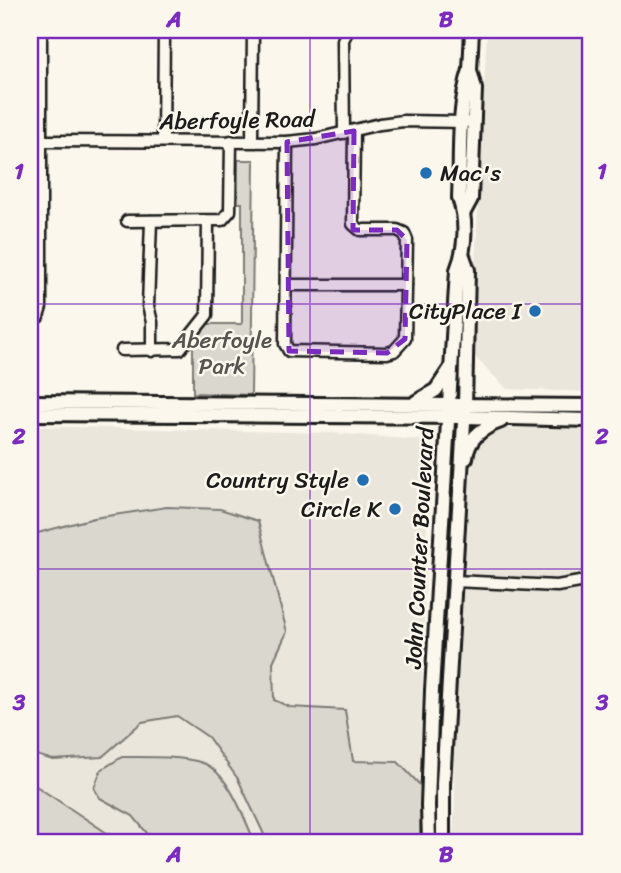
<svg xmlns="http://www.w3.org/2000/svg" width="621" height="873" font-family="Sriracha,sans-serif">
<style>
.built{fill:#eae6dc}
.green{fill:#dad7ce;stroke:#7b7a75;stroke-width:2}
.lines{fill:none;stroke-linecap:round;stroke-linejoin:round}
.minor-casing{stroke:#1c1c1c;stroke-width:15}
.major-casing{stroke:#1c1c1c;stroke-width:18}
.minor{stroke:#fbf7ec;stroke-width:10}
.major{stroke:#fbf7ec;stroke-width:12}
.marked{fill:#7b2cbf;fill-opacity:0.2;stroke:#7b2cbf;stroke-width:5;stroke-dasharray:14 9;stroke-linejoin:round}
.grid{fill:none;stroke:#7b2cbf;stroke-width:2;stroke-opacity:0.55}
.poi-dot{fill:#1f6fb2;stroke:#fbf7ec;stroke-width:2.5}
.labels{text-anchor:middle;stroke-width:5;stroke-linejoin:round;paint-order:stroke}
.street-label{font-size:23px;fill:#1c1c1c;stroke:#fbf7ec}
.poi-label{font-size:23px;fill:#1c1c1c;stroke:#fbf7ec;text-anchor:end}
.park-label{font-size:23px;fill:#555451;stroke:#fbf7ec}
.neatline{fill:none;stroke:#7b2cbf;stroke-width:2.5}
.grid-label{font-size:23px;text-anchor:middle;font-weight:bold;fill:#7b2cbf}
</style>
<rect width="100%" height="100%" fill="#fbf7ec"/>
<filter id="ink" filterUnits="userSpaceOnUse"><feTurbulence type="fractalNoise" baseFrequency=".0143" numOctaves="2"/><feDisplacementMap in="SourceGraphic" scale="14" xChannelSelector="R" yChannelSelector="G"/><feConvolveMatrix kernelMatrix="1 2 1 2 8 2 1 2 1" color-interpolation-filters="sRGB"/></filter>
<g filter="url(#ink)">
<g class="built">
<polygon points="487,30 591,30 591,392 507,389 474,356 475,264"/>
<polygon points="30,426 332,433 432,441 429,514 427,523 417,843 30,843"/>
<polygon points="528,428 591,429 591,843 453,843 455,796 453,751 467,496 474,455 484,436 500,429"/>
</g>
<g class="green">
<polygon points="238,160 254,160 251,395 193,393 193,347 189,346 206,324 242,324 242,203 238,203"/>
<polygon points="167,507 220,509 258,521 287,632 273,662 274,700 290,707 345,710 353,761 398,762 422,787 420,843 268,843 238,779 208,737 177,716 142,722 102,757 53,760 30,753 30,535 94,518"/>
<path d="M122,757c23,0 60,-1 81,6 26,10 42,57 52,80h-100l-22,-27 -33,-18 -6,-10 7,-18z"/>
<polygon points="30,782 122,843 30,843"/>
</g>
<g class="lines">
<g class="minor-casing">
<g id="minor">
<polyline points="30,33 41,33"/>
<polyline points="344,133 343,40 348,30"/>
<polyline points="42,141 287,142 316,139 380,124 403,121 466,122"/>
<polyline points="163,141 164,30"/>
<polyline points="252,141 253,30"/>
<polyline points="287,142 285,344 289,351 387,353 394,351 405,339 407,240 404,233 397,230 360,230 353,224 354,131"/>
<polyline points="127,221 222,220 230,211 231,141"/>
<polyline points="151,221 148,306 152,322 152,351"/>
<polyline points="286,285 406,285"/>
<polyline points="30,322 38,317 41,307 41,30"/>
<polyline points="122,350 180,349 207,315 208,221"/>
<polyline points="454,581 557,586 591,580"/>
</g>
</g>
<g class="major-casing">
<g id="major">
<polyline points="464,212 471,199 475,89 470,70 472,30"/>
<polyline points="30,402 591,406"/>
<polyline points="416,402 436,390 450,369"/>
<polyline points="30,414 464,417 591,420"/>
<path d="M466,458c2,-20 17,-31 35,-37"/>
<path d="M429,843l-1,-38 4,-115 25,-420c9,-22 10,-50 2,-72 2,-42 -2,-88 11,-128"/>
<polyline points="443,843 443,784 465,405 468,270 463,256"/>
</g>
</g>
<use href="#minor" class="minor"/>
<use href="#major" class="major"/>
</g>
</g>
<path class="marked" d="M354,131l-1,99h44l10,10 -2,99 -18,14 -98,-2 -2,-209z"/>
<path class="grid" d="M310,30v813M30,304h561M30,569h561"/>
<g class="poi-dot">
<circle cx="426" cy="173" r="7"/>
<circle cx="535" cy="311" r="7"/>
<circle cx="363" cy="480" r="7"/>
<circle cx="395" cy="509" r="7"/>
</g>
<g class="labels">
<g class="street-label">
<text transform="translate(237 120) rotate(-1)" y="8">Aberfoyle Road</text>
<text transform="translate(419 548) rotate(-87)" y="8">John Counter Boulevard</text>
</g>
<g class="poi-label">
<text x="440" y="181" text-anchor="start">Mac's</text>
<text x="521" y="319">CityPlace I</text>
<text x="349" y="488">Country Style</text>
<text x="381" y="517">Circle K</text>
</g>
<g class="park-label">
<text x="222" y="348">Aberfoyle<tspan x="222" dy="26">Park</tspan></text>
</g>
</g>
<rect width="621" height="873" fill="none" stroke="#fbf7ec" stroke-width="77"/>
<rect x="38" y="38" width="544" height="796" class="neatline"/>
<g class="grid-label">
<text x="174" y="27">A</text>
<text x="446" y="27">B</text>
<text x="19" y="179">1</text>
<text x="602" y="179">1</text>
<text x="19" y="444">2</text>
<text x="602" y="444">2</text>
<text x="19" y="710">3</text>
<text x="602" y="710">3</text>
<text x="174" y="862">A</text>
<text x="446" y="862">B</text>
</g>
</svg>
